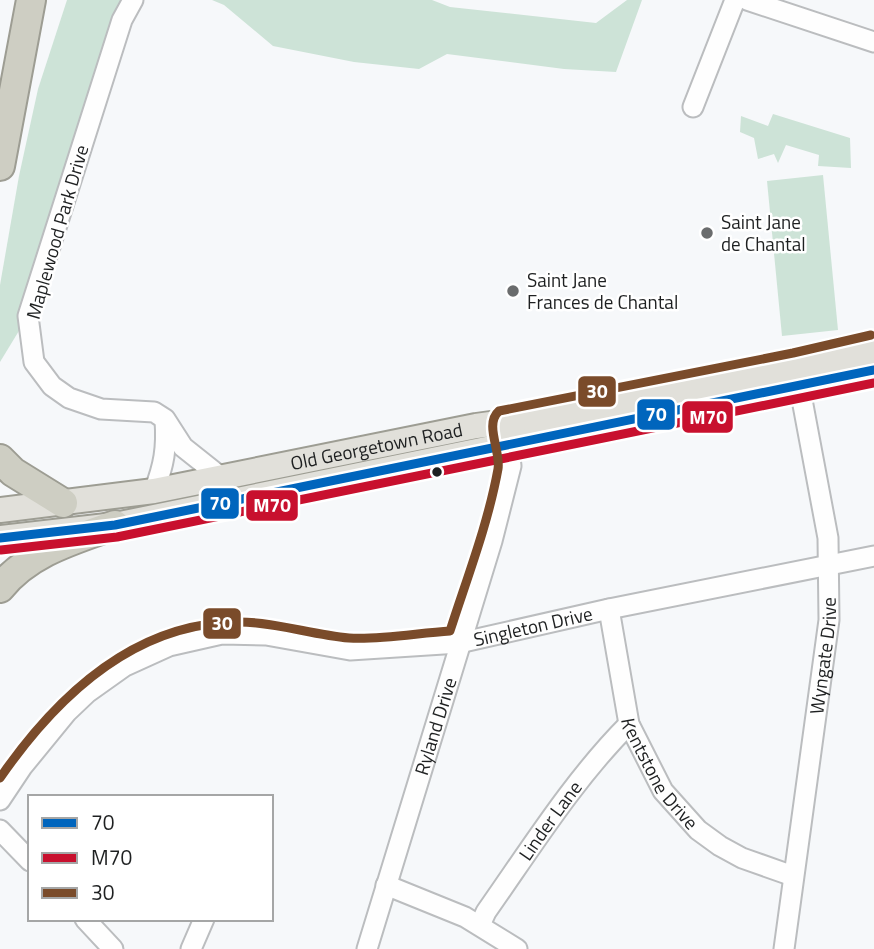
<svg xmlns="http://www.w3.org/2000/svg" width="874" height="949" font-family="'Titillium Web',sans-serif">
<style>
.green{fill:#cde3d7}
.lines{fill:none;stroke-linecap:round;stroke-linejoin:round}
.minor-casing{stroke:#bbbdbf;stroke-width:23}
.major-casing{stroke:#9d9d93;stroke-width:28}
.highway-casing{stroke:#9d9d93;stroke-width:32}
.minor{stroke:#fefefe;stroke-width:19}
.major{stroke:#e1e0da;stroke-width:24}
.highway{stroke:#cecec3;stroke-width:28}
.bus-1-casing{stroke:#fff;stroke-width:14}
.bus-2-casing{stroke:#fff;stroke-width:14}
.bus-3-casing{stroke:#fff;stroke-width:14}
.bus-1{stroke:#0065bd;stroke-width:9}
.bus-2{stroke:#c8102e;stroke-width:9}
.bus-3{stroke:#7a4b2a;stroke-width:9}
.poi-dot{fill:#6a6c6d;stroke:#fff;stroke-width:2.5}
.bus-dot{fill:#1e2021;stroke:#fff;stroke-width:2.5}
.labels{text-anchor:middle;stroke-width:5;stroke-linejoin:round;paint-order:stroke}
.poi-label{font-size:19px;fill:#1e2021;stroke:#fff;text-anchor:start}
.street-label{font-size:19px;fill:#1e2021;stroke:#fff}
.line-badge{stroke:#fff;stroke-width:2.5}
.badge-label{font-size:19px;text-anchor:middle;font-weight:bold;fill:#fff}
</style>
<rect width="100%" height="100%" fill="#f6f8fa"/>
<g class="green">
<polygon points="67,0 133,0 28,316 0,362 0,285 19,176 38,89"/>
<polygon points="212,0 432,0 450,7 596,23 627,0 642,0 616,72 564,69 447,54 419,69 354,62 273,46 224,5"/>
<polygon points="773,114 850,138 851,168 818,166 819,155 786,145 778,163 774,154 758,159 754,138 740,132 741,116 768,126"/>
<polygon points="823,175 838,330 782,336 767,181"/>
</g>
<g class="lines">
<g class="minor-casing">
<g id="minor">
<polyline points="133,0 122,20 28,316 34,362 52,386 69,398 101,409 154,412 165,419 183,447 222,478"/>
<polyline points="747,0 874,42"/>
<polyline points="693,107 735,0"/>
<path d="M154,491c10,-26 13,-43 11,-71"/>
<path id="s1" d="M609,609l20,115 34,67 35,39 22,16 22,12 51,18"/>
<path id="s2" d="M0,800l22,-33 45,-55 20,-19 38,-27 44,-20 53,-12 44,1 84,15 109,-7 150,-34 265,-53"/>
<polyline points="0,830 30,861"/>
<polyline points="386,885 465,917 517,949"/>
<polyline points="85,919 113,949"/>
<path id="s3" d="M480,925l6,-13c45,-64 88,-133 143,-188"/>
<polyline points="191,949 204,919"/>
<path id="s4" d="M367,949l125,-408 19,-75 -4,-33"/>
<path id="s5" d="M784,949l45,-329 -1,-82 -31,-165"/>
</g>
</g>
<g class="major-casing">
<g id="major">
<path id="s6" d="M0,510l154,-19 322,-65 29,-4 291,-57 78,-18"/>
<polyline points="0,538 115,525 874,370"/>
</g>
</g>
<g class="highway-casing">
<g id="highway">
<polyline points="0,166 31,0"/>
<polyline points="0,459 13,472 63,503"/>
<path d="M0,588c29,-36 73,-48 115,-63"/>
</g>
</g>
<use href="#minor" class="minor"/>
<use href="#major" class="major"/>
<use href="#highway" class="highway"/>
<g class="bus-1-casing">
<polyline id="bus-1" points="0,538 115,525 874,370"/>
</g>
<g class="bus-2-casing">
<polyline id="bus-2" points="1,550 117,537 874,383"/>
</g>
<g class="bus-3-casing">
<path id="bus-3" d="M0,778c56,-81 134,-156 239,-156 37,0 73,13 110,16 32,2 69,-5 101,-7 17,-53 38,-107 48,-162 3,-18 -14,-45 1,-58l294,-58 78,-18"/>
</g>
<use href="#bus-1" class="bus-1"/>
<use href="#bus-2" class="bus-2"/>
<use href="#bus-3" class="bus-3"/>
</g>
<g class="poi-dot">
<circle cx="707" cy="233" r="7"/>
<circle cx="513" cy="291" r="7"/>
</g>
<circle class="bus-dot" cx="437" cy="472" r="6"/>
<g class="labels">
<g class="poi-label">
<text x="721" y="229">Saint Jane<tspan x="721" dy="22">de Chantal</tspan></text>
<text x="527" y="287">Saint Jane<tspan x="527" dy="22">Frances de Chantal</tspan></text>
</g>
<g class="street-label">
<text transform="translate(57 232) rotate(-74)" y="7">Maplewood Park Drive</text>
<text dy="7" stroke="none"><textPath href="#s6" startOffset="382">Old Georgetown Road</textPath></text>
<text dy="7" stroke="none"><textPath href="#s2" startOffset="602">Singleton Drive</textPath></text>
<text dy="7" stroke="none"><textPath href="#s5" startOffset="296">Wyngate Drive</textPath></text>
<text dy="7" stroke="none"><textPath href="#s4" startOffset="233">Ryland Drive</textPath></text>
<text dy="7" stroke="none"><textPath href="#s1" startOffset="175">Kentstone Drive</textPath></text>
<text dy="7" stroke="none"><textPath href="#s3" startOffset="126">Linder Lane</textPath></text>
</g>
</g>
<g class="line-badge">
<rect x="577" y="375" width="40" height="33" rx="7" fill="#7a4b2a"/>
<rect x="636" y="398" width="40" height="33" rx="7" fill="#0065bd"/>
<rect x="681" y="400" width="53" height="34" rx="7" fill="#c8102e"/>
<rect x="200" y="487" width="40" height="33" rx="7" fill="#0065bd"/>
<rect x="245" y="489" width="54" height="33" rx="7" fill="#c8102e"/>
<rect x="202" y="607" width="40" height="33" rx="7" fill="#7a4b2a"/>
</g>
<g class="badge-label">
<text x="597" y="398">30</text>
<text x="656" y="421">70</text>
<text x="708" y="424">M70</text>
<text x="220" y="510">70</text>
<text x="272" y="512">M70</text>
<text x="222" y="630">30</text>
</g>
<rect x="28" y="795" width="245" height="126" fill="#ffffff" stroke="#a5a6a6" stroke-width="2"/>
<rect x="42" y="818" width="35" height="10" fill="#0065bd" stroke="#a5a6a6" stroke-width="2"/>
<text x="91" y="830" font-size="21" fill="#1e2021">70</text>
<rect x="42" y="853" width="35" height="10" fill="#c8102e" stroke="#a5a6a6" stroke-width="2"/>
<text x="91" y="865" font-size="21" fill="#1e2021">M70</text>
<rect x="42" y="888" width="35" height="10" fill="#7a4b2a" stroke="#a5a6a6" stroke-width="2"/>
<text x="91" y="900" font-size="21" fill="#1e2021">30</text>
</svg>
